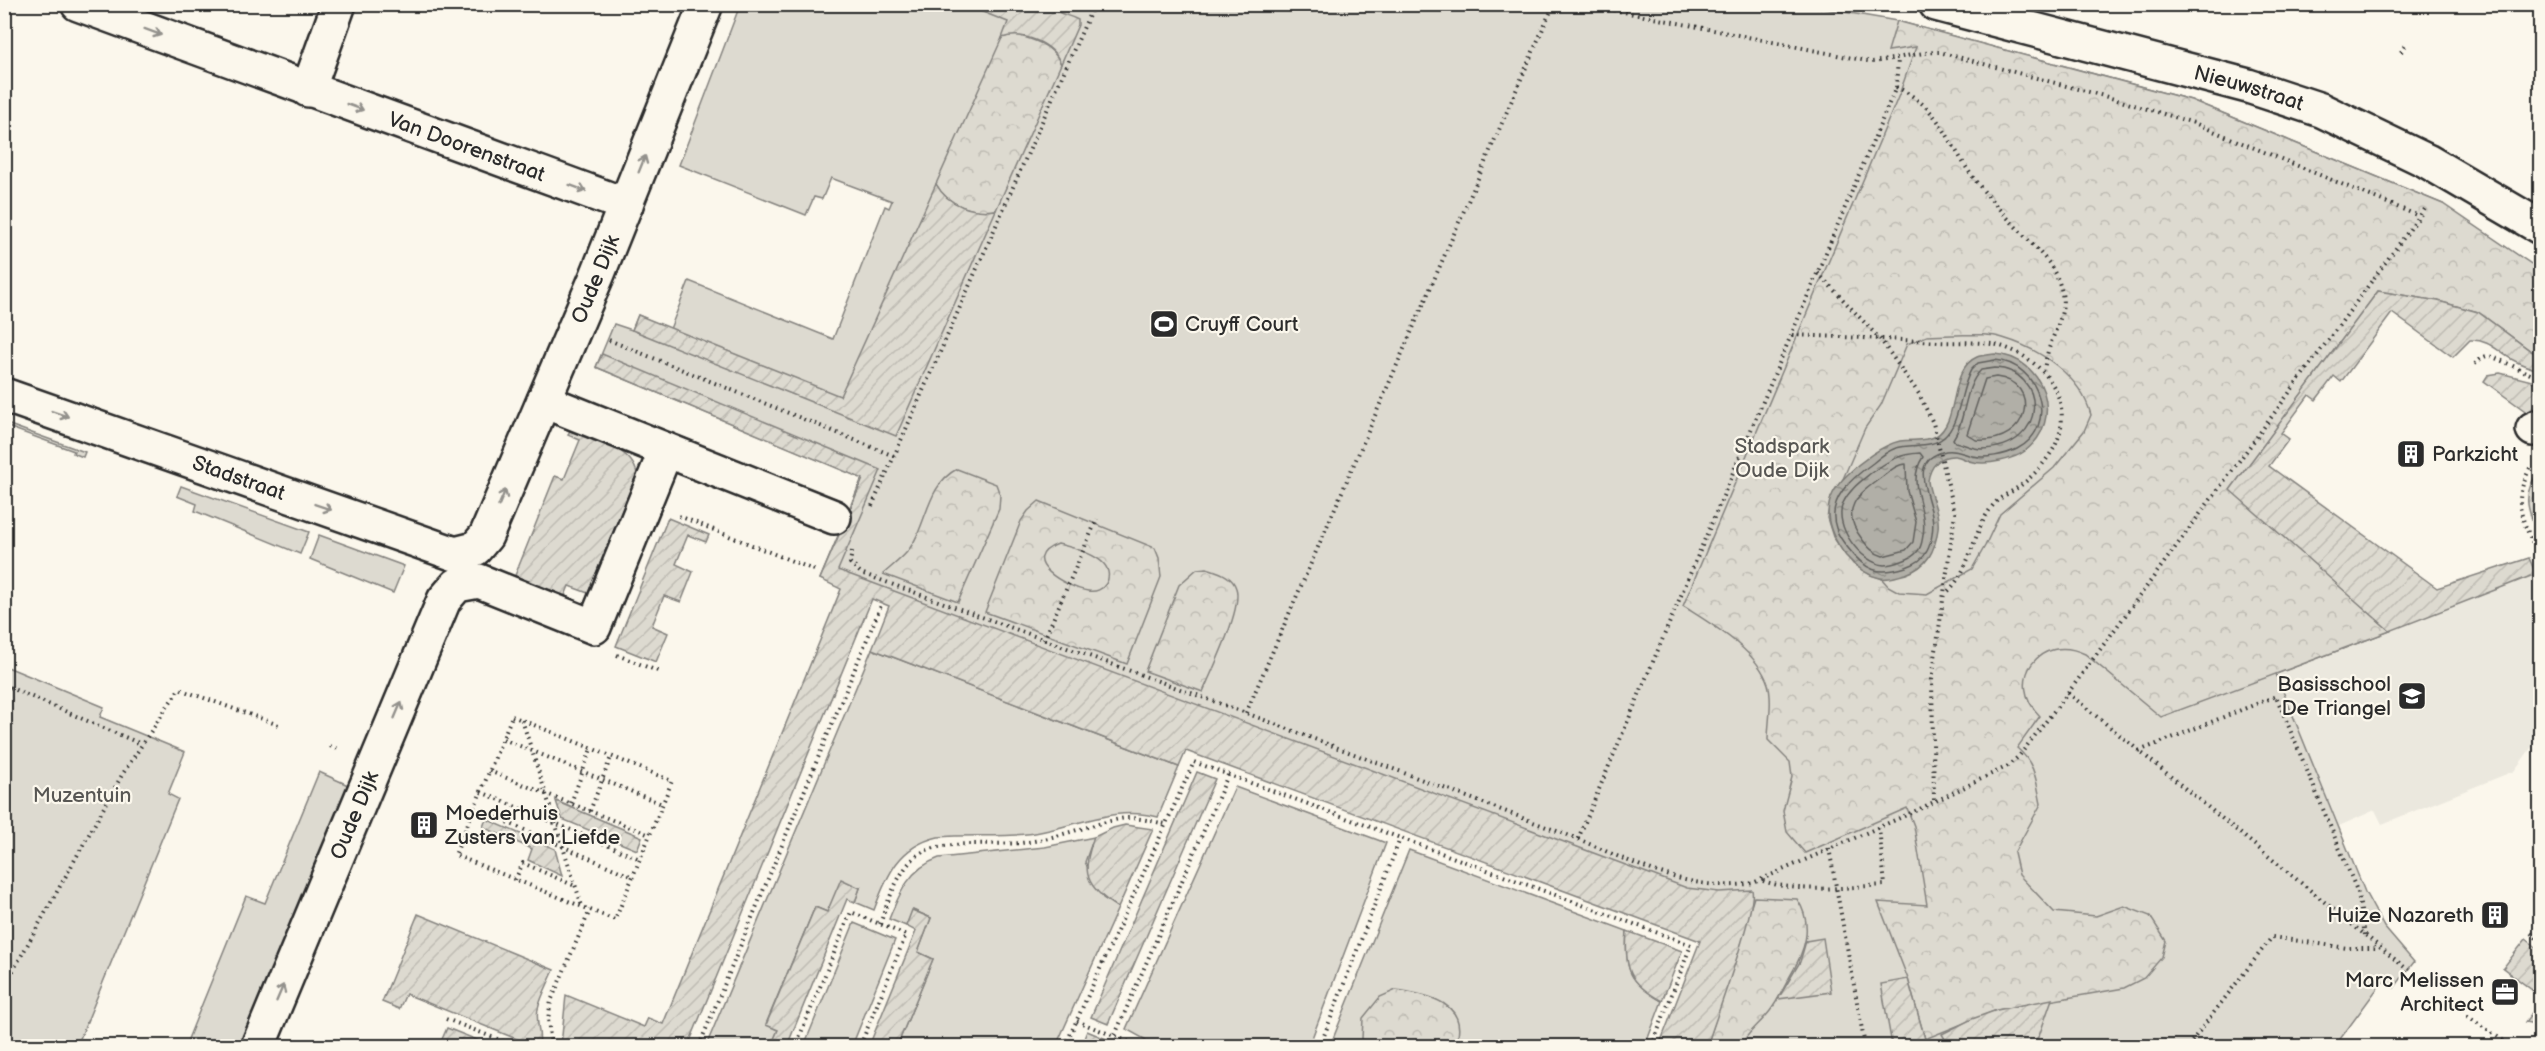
<svg xmlns="http://www.w3.org/2000/svg" width="2545" height="1051" font-family="'Balsamiq Sans',sans-serif">
<style>
.built{fill:#ebe8de}
.green{fill:#dddad0;stroke:#84827e;stroke-width:1.5}
.forest{fill:url(#forest-crowns);stroke:#84827e;stroke-width:1.5;fill-rule:evenodd}
.garden{fill:url(#garden-furrows);stroke:#84827e;stroke-width:1.5}
.water{fill:url(#water-ripples);stroke:#7b7a75;stroke-width:1.5}
.lines{fill:none;stroke-linecap:round;stroke-linejoin:round}
.shore{stroke:#61605d;stroke-width:1.5}
.minor-casing{stroke:#2b2b2b;stroke-width:38}
.path{stroke:#2b2b2b;stroke-width:4;stroke-dasharray:1.5 4.5;stroke-linecap:butt}
.minor{stroke:#fbf7ec;stroke-width:33}
.oneway{stroke:#93918c}
.labels{text-anchor:middle;stroke-width:4.5;stroke-linejoin:round;paint-order:stroke}
.street-label{font-size:21px;fill:#2b2b2b;stroke:#fbf7ec}
.poi-label{font-size:21px;fill:#2b2b2b;stroke:#fbf7ec;text-anchor:start}
.park-label{font-size:21px;fill:#585754;stroke:#fbf7ec}
</style>
<defs>
<pattern id="forest-crowns" width="20" height="18" patternUnits="userSpaceOnUse" patternTransform="scale(1.5)"><rect width="20" height="18" fill="#dddad0"/><path d="M2 6a3 3 0 1 1 6 0M12 15a3 3 0 1 1 6 0" fill="none" stroke="#bebbb3"/></pattern>
<pattern id="garden-furrows" width="10" height="10" patternUnits="userSpaceOnUse" patternTransform="scale(1.5)"><rect width="10" height="10" fill="#dddad0"/><path d="M-1 1l2-2M0 10L10 0M9 11l2-2" fill="none" stroke="#bebbb3"/></pattern>
<pattern id="water-ripples" width="26" height="14" patternUnits="userSpaceOnUse" patternTransform="scale(1.5)"><rect width="26" height="14" fill="#b1afa7"/><path d="M2 4q2-2 4 0t4 0M15 11q2-2 4 0t4 0" fill="none" stroke="#908f88"/></pattern>
</defs>
<rect width="100%" height="100%" fill="#fbf7ec"/>
<filter id="ink" filterUnits="userSpaceOnUse"><feTurbulence type="fractalNoise" baseFrequency=".0167" numOctaves="2"/><feDisplacementMap in="SourceGraphic" scale="12" xChannelSelector="R" yChannelSelector="G"/><feConvolveMatrix kernelMatrix="1 2 1 2 8 2 1 2 1" color-interpolation-filters="sRGB"/></filter>
<g filter="url(#ink)">
<polygon class="built" points="2540,572 2540,736 2514,771 2382,824 2375,810 2339,826 2275,674"/>
<g class="green">
<polygon points="740,5 1803,5 1897,21 2191,100 2443,204 2231,490 2390,631 2276,674 2365,892 2384,927 2414,962 2394,988 2388,983 2382,982 2335,1046 1707,1046 1746,924 820,579 862,478 596,367 614,324 632,330 638,315 670,329 689,281 833,339 885,206 889,208 892,201 831,178 822,199 814,197 806,215 679,165"/>
<polygon points="4,423 85,452 83,457 73,453 74,451 5,426"/>
<polygon points="181,486 309,532 300,554 195,511 197,504 177,496"/>
<polygon points="319,535 404,566 393,593 310,559"/>
<path d="M872,649l307,118 -21,50c-43,-12 -80,9 -123,16 -32,5 -65,1 -97,4 -39,9 -51,38 -64,73l-19,-8 5,-14 -33,24 -12,-5 -49,117 12,6 -7,16h-65z"/>
<polygon points="5,666 104,707 100,717 185,752 168,794 178,799 77,1046 5,1046"/>
<polygon points="319,772 348,785 240,1046 206,1046 188,1039 246,896 265,903"/>
<polygon points="1235,787 1386,843 1309,1046 1157,1046 1126,1029"/>
<path d="M1094,837l-9,25 18,36 15,10 -62,138h-159l36,-87 -15,-7 13,-34 -18,-8 -7,16 -17,-7c11,-27 21,-51 50,-61l106,-11z"/>
<path d="M1409,850l218,81c-3,38 2,52 35,70l-17,45h-190l1,-2 -94,-5 6,7h-38z"/>
<polygon points="854,923 895,940 852,1046 819,1046 806,1041"/>
</g>
<g class="forest">
<path d="M1897,21l294,79 252,104 97,66v85l-9,-4 -53,-39 -40,-11 -60,-10 -147,198 159,142 -229,86 -76,-63c-45,-22 -81,27 -45,62l-23,32c19,16 19,33 24,56l-27,49 5,22 35,37 42,4 28,-10 26,10 16,25 -4,16 -18,21 -20,10 -127,22 -72,29 -17,-60 -30,-77 49,3 -13,-79 -7,-18 -102,45 -18,-21 -4,-21 9,-34 -2,-15 -22,-22c0,-18 5,-39 0,-56 -11,-34 -57,-60 -85,-78l216,-511 17,-48 -28,4zM1952,335c17,0 35,-2 51,3 37,11 78,38 88,77l-7,16 -30,37 -54,46 -15,32 -13,23 -45,25 -28,-2 -11,-6 -7,-8 -10,-3 -18,-11 -20,-27 -6,-19 4,-20 12,-19 22,-51 16,-23 26,-61 20,-8z"/>
<path d="M1013,34c19,5 40,10 48,30l-65,146c-23,3 -48,-4 -60,-26l66,-146z"/>
<path d="M957,469l39,15 4,11 -1,14 -41,93 -75,-28c8,-7 17,-14 24,-22 20,-24 19,-67 50,-83z"/>
<path d="M1039,501l116,47 4,10 2,19 -34,87 -142,-52 36,-91 7,-10zM1058,544c13,3 37,10 46,20 11,13 0,30 -16,27 -20,-3 -73,-31 -30,-47z"/>
<path d="M1207,568c11,4 25,7 29,20 7,20 -24,82 -33,104l-58,-21 34,-86 18,-16z"/>
<path d="M1754,897l43,2c18,27 7,54 -8,79 -6,11 -11,23 -19,33 -10,13 -22,21 -30,35h-33z"/>
<path d="M1396,990c32,4 76,14 59,56h-87l-6,-7 1,-21 17,-21z"/>
</g>
<g class="garden">
<path d="M965,5h86c7,11 17,9 27,15v5l-17,39c-8,-21 -38,-33 -59,-26l6,-16z"/>
<path d="M936,184c12,22 37,29 60,26l-100,226 -264,-106 6,-15 202,81z"/>
<path d="M2378,291l60,10 40,11 53,39 9,4v15c-9,-2 -18,-5 -27,-10 -15,-8 -24,-21 -43,-20l-17,17 -61,-44 -51,69 -7,-6 -18,24 -7,-5 -28,38 8,6 -20,27 168,122 92,-30 7,16 -146,57 -160,-141z"/>
<path d="M602,354l279,116 -43,100 849,318 32,4 33,-2c5,19 -37,130 -45,156h-48l41,-105 -514,-190 -7,16 -307,-118 17,-43 -17,-7 -184,447h-127l5,-51 78,32 4,-9 15,6 178,-435 -21,-10 43,-100 -267,-112z"/>
<polygon points="2500,373 2540,383 2540,408 2528,413 2484,381 2488,375"/>
<path d="M570,430c22,9 62,17 67,44l-47,114 -2,5 -19,-7 -5,12 -50,-20 41,-102 9,3 16,-39 -12,-5z"/>
<path d="M2540,470v70c-11,-27 -21,-45 0,-70z"/>
<polygon points="668,518 709,535 706,542 688,535 676,564 693,572 681,602 664,596 652,626 668,633 656,662 616,646"/>
<polygon points="1197,772 1215,779 1108,1024 1091,1017"/>
<polygon points="556,801 642,837 637,850 562,819"/>
<polygon points="486,819 555,849 562,876 528,860 532,849 483,827"/>
<path d="M1125,825l28,4 -35,79c-33,-23 -37,-34 -24,-71l19,-9z"/>
<polygon points="841,879 860,888 855,902 847,899 787,1046 771,1046 778,1030 766,1025 815,907 827,912"/>
<polygon points="912,910 931,918 918,952 933,959 897,1046 869,1046 916,931 906,926"/>
<path d="M418,914l136,56c-5,12 -13,26 -16,39 -3,13 4,25 1,37h-5l-128,-52 -7,15 -17,-7z"/>
<path d="M1627,931l55,20 -20,50c-33,-18 -38,-32 -35,-70z"/>
<polygon points="1823,938 1831,992 1778,999 1800,962 1806,941"/>
<polygon points="2526,939 2540,950 2540,996 2503,968"/>
<polygon points="1908,979 1925,1039 1892,1045 1881,984"/>
<polygon points="2052,999 2039,1036 2030,1046 1949,1046 1942,1034 1972,1019 1997,1010"/>
<polygon points="2540,1002 2540,1017 2535,1024 2525,1022"/>
<polygon points="447,1028 492,1046 439,1046"/>
<polygon points="1087,1031 1123,1046 1081,1046"/>
</g>
<path class="water" d="M1995,354c49,3 71,66 30,97 -12,9 -37,14 -52,11 -6,-1 -11,-5 -18,-6 -15,-1 -25,10 -27,25 2,17 12,30 10,48 -3,22 -10,37 -32,45 -9,2 -17,6 -26,4 -15,-3 -25,-12 -34,-22 -21,-28 -27,-54 1,-81 13,-13 35,-30 53,-34 12,-2 26,1 36,-5 24,-14 12,-67 41,-79 5,-2 12,-2 18,-3z"/>
<g class="lines">
<g class="shore">
<path d="M1995,360c45,3 65,67 22,89 -12,6 -32,10 -45,7 -9,-2 -15,-7 -26,-5 -38,8 -18,42 -14,64 2,11 0,27 -5,36 -4,9 -12,13 -21,16 -28,9 -40,4 -58,-19 -5,-6 -10,-12 -12,-20 -10,-29 16,-50 37,-65 7,-6 14,-12 23,-15 16,-5 35,1 48,-11 16,-13 16,-48 27,-67l7,-7z"/>
<path d="M1995,368c51,2 56,79 -13,81 -10,0 -18,-5 -27,-7l-2,-3c14,-20 10,-51 28,-69z"/>
<path d="M1996,377c45,5 36,67 -20,63l-9,-6 18,-55z"/>
<path d="M1920,453l3,4c-18,27 5,50 0,78 -1,6 -1,12 -6,17 -4,5 -9,7 -15,9 -6,2 -12,4 -18,4 -23,-2 -51,-39 -41,-62 6,-13 17,-21 28,-30 17,-12 28,-19 49,-20z"/>
<path d="M1906,464l1,27 9,31 -3,20 -7,8 -23,6c-10,-3 -15,-9 -21,-17 -23,-30 -5,-44 20,-62 8,-6 15,-13 24,-13z"/>
</g>
<g class="minor-casing">
<g id="minor">
<path id="s1" d="M78,4l548,201"/>
<path id="s2" d="M1936,4l312,82 73,24 106,51 113,66"/>
<polyline points="308,90 339,4"/>
<path id="s3" d="M4,395l451,159 20,-5 11,-13 111,-260 109,-272"/>
<polyline points="544,401 834,517"/>
<polyline points="2533,429 2540,426"/>
<path id="s4" d="M258,1046l186,-446 13,-15 22,-4 115,46 72,-177"/>
</g>
</g>
<g class="path">
<polyline points="1059,4 1071,9 1079,4"/>
<path d="M1584,4l288,58c22,-2 45,-10 67,-10l165,44 90,27 225,93"/>
<polyline points="2401,52 2406,43"/>
<path d="M1896,87c45,20 52,57 79,93 22,29 50,55 74,83 31,49 1,61 -5,107"/>
<polyline points="1818,273 1880,339 1919,394 1933,423 1955,513 1932,680 1934,801"/>
<path d="M1792,335c49,2 97,4 146,7 19,1 40,-1 59,3 46,12 81,56 57,103 -9,15 -22,30 -37,40 -7,5 -17,9 -22,15 -24,27 -22,67 -50,91"/>
<polyline points="609,340 894,456"/>
<path d="M2475,364c3,-3 7,-7 12,-8 6,-1 43,19 53,22"/>
<path d="M2530,468c-18,36 -9,46 5,81"/>
<polyline points="872,506 1094,4"/>
<polyline points="679,516 817,571"/>
<path d="M852,551l-2,12 11,10 385,140 332,126c54,23 114,55 175,44l158,-70 97,-47 11,-10 49,-63 359,-487"/>
<polyline points="1044,640 1097,519"/>
<polyline points="617,655 660,672"/>
<polyline points="4,685 141,744"/>
<polyline points="2068,693 2408,970"/>
<polyline points="1246,713 1548,17 1555,4"/>
<polygon points="512,716 672,781 615,920 455,855"/>
<polyline points="522,720 582,906"/>
<polyline points="503,739 662,804"/>
<polyline points="330,746 341,750"/>
<polyline points="2139,751 2276,696 2358,893 2365,935"/>
<polyline points="489,771 650,835"/>
<polyline points="481,792 640,859"/>
<polyline points="571,803 591,749"/>
<polyline points="474,808 633,877"/>
<polyline points="590,811 611,757"/>
<polyline points="1578,839 1896,87 1898,59"/>
<polyline points="1829,848 1865,1046"/>
<polyline points="515,880 523,863 575,886"/>
<path d="M1763,881c38,13 83,6 122,4l-6,-57"/>
<path d="M880,924c8,-23 21,-63 45,-73 22,-10 70,-6 96,-8 35,-4 66,-18 99,-24 14,-3 31,2 46,5"/>
<polyline points="2531,933 2540,941"/>
<polyline points="4,987 122,775 179,689 279,725"/>
<polyline points="2467,1016 2511,1046"/>
<polyline points="446,1019 515,1046"/>
<polyline points="1077,1021 1139,1046"/>
<polyline points="1115,1035 1228,775"/>
<polyline points="551,1046 548,1019 551,1001 590,910"/>
<polyline points="699,1046 882,603"/>
<polyline points="799,1046 796,1045 851,912 906,935 860,1046"/>
<polyline points="1065,1046 1194,762 1691,945 1652,1046"/>
<polyline points="1320,1046 1400,839"/>
<polyline points="2188,1046 2272,937 2347,948 2380,948"/>
</g>
<use href="#minor" class="minor"/>
</g>
<defs><path id="oneway-shaft" d="M-6 0H5M1.5-3L5.5 0L1.5 3" fill="none" stroke-width="1.6" stroke-linecap="round" stroke-linejoin="round" transform="scale(1.5)"/></defs>
<g class="oneway">
<use href="#oneway-shaft" transform="translate(153 32) rotate(20)"/>
<use href="#oneway-shaft" transform="translate(355 107) rotate(20)"/>
<use href="#oneway-shaft" transform="translate(642 164) rotate(-68)"/>
<use href="#oneway-shaft" transform="translate(578 188) rotate(20)"/>
<use href="#oneway-shaft" transform="translate(60 414) rotate(19)"/>
<use href="#oneway-shaft" transform="translate(502 498) rotate(-67)"/>
<use href="#oneway-shaft" transform="translate(323 507) rotate(19)"/>
<use href="#oneway-shaft" transform="translate(398 710) rotate(-67)"/>
<use href="#oneway-shaft" transform="translate(280 993) rotate(-67)"/>
</g>
</g>
<defs>
<g id="stadium-square" transform="scale(1.5)"><rect x="-9" y="-9" width="18" height="18" rx="4" fill="#2b2b2b" stroke="#fbf7ec"/><path d="M0-5a6.5 5 0 1 0 0 10a6.5 5 0 1 0 0-10ZM-3.5-1.8h7v3.6h-7Z" fill="#fff"/></g>
<g id="building-square" transform="scale(1.5)"><rect x="-9" y="-9" width="18" height="18" rx="4" fill="#2b2b2b" stroke="#fbf7ec"/><path d="M-4-6H4V6H1V3H-1V6H-4ZM-2.5-4.3h1.7v1.8h-1.7ZM.8-4.3h1.7v1.8H.8ZM-2.5-1h1.7V.8h-1.7ZM.8-1h1.7V.8H.8Z" fill="#fff"/></g>
<g id="school-square" transform="scale(1.5)"><rect x="-9" y="-9" width="18" height="18" rx="4" fill="#2b2b2b" stroke="#fbf7ec"/><path d="M0-5L7-2L0 1L-7-2ZM-4 1L0 2.5L4 1V4Q0 6-4 4Z" fill="#fff"/></g>
<g id="office-square" transform="scale(1.5)"><rect x="-9" y="-9" width="18" height="18" rx="4" fill="#2b2b2b" stroke="#fbf7ec"/><path d="M-6-3h4V-5.5h4V-3h4V5H-6ZM-1-4.5V-3h2v-1.5ZM-6 0V1H6V0Z" fill="#fff"/></g>
</defs>
<g fill-rule="evenodd">
<use href="#stadium-square" x="1164" y="324"/>
<use href="#building-square" x="2411" y="454"/>
<use href="#school-square" x="2412" y="696"/>
<use href="#building-square" x="424" y="825"/>
<use href="#building-square" x="2495" y="915"/>
<use href="#office-square" x="2505" y="992"/>
</g>
<g class="labels">
<g class="street-label">
<text dy="7" stroke="none"><textPath href="#s2" startOffset="324">Nieuwstraat</textPath></text>
<text dy="7" stroke="none"><textPath href="#s1" startOffset="414">Van Doorenstraat</textPath></text>
<text dy="7" stroke="none"><textPath href="#s3" startOffset="795">Oude Dijk</textPath></text>
<text dy="7" stroke="none"><textPath href="#s3" startOffset="249">Stadstraat</textPath></text>
<text dy="7" stroke="none"><textPath href="#s4" startOffset="250">Oude Dijk</textPath></text>
</g>
<g class="poi-label">
<text x="1185" y="331">Cruyff Court</text>
<text x="2432" y="461">Parkzicht</text>
<text x="2391" y="691" text-anchor="end">Basisschool<tspan x="2391" dy="24">De Triangel</tspan></text>
<text x="445" y="820">Moederhuis<tspan x="445" dy="24">Zusters van Liefde</tspan></text>
<text x="2474" y="922" text-anchor="end">Huize Nazareth</text>
<text x="2484" y="987" text-anchor="end">Marc Melissen<tspan x="2484" dy="24">Architect</tspan></text>
</g>
<g class="park-label">
<text x="1782" y="453">Stadspark<tspan x="1782" dy="24">Oude Dijk</tspan></text>
<text x="82" y="802">Muzentuin</text>
</g>
</g>
<rect width="2545" height="1051" fill="none" stroke="#fbf7ec" stroke-width="24"/>
<rect x="12" y="12" width="2521" height="1027" fill="none" stroke="#2b2b2b" stroke-width="2" filter="url(#ink)"/>
</svg>
